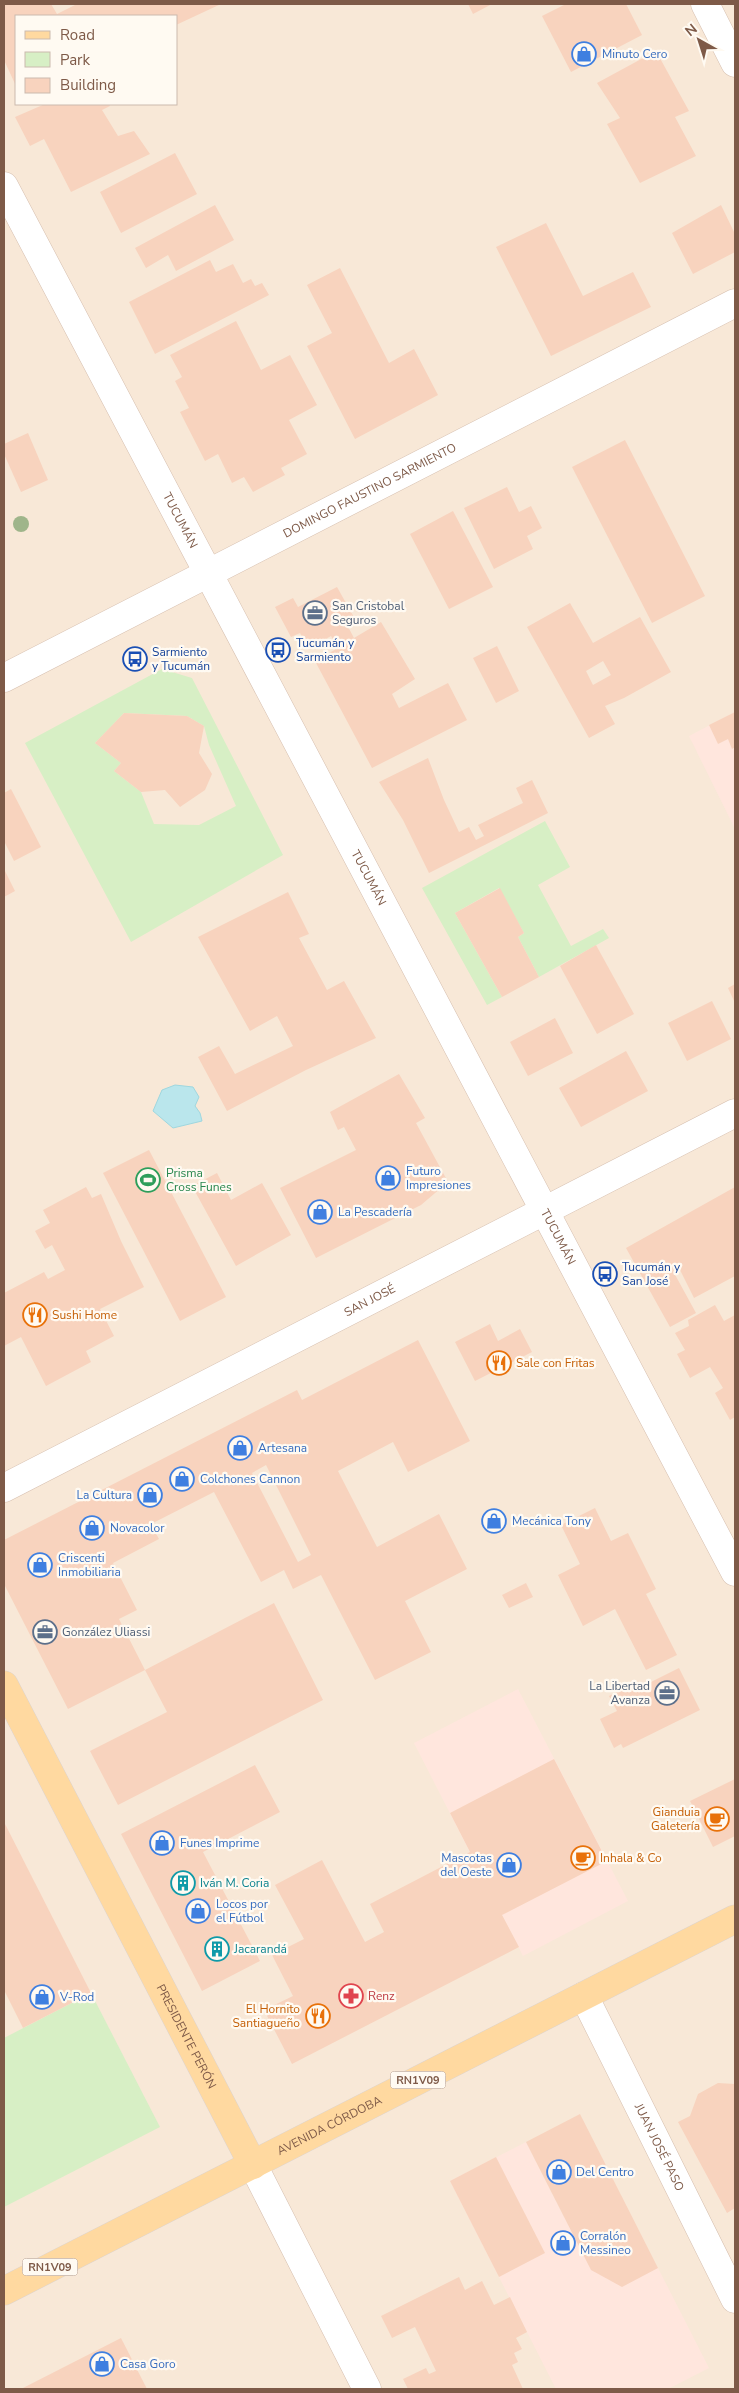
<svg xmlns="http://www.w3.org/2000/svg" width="739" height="2393" font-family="'Nunito Sans',sans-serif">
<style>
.residential{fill:#f8e8d7;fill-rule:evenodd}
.commercial{fill:#ffe6dd}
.green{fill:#d7efc5;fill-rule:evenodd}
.water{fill:#bae6ec;stroke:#9fd7df}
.building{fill:#f8d3be;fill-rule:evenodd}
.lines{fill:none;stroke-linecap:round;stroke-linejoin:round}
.minor-casing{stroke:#d6bfaf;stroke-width:29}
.major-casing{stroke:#ddd4cf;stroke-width:29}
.minor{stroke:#fff;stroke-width:28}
.major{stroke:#ffd9a0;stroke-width:28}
.tree{fill:#9fb58a}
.labels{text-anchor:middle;stroke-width:4.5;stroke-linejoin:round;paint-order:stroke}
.shield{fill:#fffaf2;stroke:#a58a7b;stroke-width:1}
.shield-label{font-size:11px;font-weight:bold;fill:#7e5a48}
.shop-label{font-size:12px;fill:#366cbe;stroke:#fffaf2;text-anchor:start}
.street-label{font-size:12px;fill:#7e5a48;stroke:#fffaf2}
.service-label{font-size:12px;fill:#4e5e75;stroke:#fffaf2;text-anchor:start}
.transit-label{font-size:12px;fill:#164399;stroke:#fffaf2;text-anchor:start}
.leisure-label{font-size:12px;fill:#27864d;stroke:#fffaf2;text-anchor:start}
.food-label{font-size:12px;fill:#c56008;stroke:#fffaf2;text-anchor:start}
.culture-label{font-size:12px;fill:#0d838f;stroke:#fffaf2;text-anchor:start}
.health-label{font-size:12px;fill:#be3a42;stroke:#fffaf2;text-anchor:start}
</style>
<rect width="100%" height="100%" fill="#fff6ea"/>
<path class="residential" d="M4,4h731v2385h-731zM16,16h160v88h-160z"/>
<g class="commercial">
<polygon points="735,712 735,829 689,736"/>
<polygon points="518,1689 628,1901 523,1956 414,1743"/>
<polygon points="526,2142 564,2217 658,2268 709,2368 668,2389 556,2389 450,2181"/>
</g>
<g class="green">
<path d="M162,669l30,9 91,177 -152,87 -106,-199zM124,713l63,3 17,10 5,19 27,61 -37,19 -45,-1 -13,-32 -27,-21 7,-8 -26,-20z"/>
<polygon points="545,821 570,867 538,885 571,946 603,929 609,938 539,977 518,937 524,933 499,888 455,913 502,997 487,1005 422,888"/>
<polygon points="91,1993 160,2127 4,2207 4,2038"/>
</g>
<polygon class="water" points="175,1085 193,1087 199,1097 195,1106 200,1113 202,1121 173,1128 153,1111 162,1090"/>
<g class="building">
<polygon points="4,4 51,4 57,14 77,4 221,4 176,25 176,16 16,16 16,86 4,60"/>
<polygon points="468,4 492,4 473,14"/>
<polygon points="566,4 626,4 642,35 571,72 542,16"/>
<polygon points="656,51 689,111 675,117 696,156 640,183 607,124 620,118 597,83"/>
<polygon points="45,104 109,104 110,106 102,110 118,136 134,131 150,154 71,192 44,139 30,146 15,117"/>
<polygon points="175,153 197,194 121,233 100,192"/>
<polygon points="215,205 234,240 176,271 168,255 146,268 135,248"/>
<polygon points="721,205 735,234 735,252 693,274 672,233"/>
<polygon points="546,223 583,296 633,272 651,307 551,356 496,247"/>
<polygon points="210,260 216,272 233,264 243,283 251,279 255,286 262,283 269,295 155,354 129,302"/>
<polygon points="340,268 389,363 414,349 438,395 355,439 307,346 332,333 307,285"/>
<polygon points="236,321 261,370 290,355 317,405 289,420 307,454 281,468 285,475 253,492 244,477 232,483 218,454 205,461 180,412 189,408 175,381 182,377 170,355"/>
<polygon points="28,433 48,480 21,492 4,454 4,444"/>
<polygon points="625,440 705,596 652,623 572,467"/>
<polygon points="507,487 519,512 531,506 542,528 527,536 533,549 494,569 464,508"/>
<polygon points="453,511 493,587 449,609 410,534"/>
<polygon points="337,587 355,619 346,623 354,638 381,622 415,679 392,694 399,708 448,683 467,720 372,768 315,661 338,648 331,636 308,649 300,633 291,637 275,607 293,598 298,607"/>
<path d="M570,603l23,40 47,-26 31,55 -47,26 -19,8 10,18 -26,14 -62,-111zM603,661l8,14 -18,10 -7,-14z"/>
<polygon points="497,646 519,691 496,703 473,658"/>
<polygon points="735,712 735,747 732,749 728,739 718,744 709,725"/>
<polygon points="124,713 187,716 204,726 199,753 212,774 205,790 180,807 165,790 141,792 114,771 121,763 95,743"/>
<polygon points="428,758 444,800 459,832 469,827 476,840 484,836 478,825 523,803 516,788 532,780 548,813 429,873 403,820 379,782"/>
<polygon points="11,789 41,847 14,861 4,841 4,793"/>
<polygon points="4,869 15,891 4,897"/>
<polygon points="500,888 524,933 518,937 539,977 502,997 455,913"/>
<polygon points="288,892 309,934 299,938 327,990 344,981 376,1038 306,1070 227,1111 198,1057 219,1046 235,1074 293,1046 277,1016 250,1031 198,937"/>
<polygon points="596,945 634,1014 597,1034 560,966"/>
<polygon points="735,984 735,1003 728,988"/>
<polygon points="712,1001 731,1039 687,1061 668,1023"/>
<polygon points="555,1018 573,1053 528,1076 510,1042"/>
<polygon points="626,1051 648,1091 581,1127 559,1088"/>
<polygon points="399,1074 425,1118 416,1123 448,1182 421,1205 316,1258 280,1188 356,1150 344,1127 338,1130 330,1112"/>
<polygon points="149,1150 226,1297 180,1321 103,1173"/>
<polygon points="217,1173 231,1200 262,1183 291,1235 236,1266 192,1186"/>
<polygon points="86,1187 92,1198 101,1194 121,1241 144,1287 100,1309 114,1336 86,1351 91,1362 46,1386 21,1337 4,1346 4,1293 44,1272 48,1279 65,1270 52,1245 45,1249 35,1231 50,1223 43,1210"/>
<polygon points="735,1187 735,1276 694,1298 679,1268 673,1271 696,1313 670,1327 626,1248"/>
<polygon points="715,1305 724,1321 735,1315 735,1417 730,1420 715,1393 723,1388 710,1367 690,1378 677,1354 685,1350 675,1333 689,1326 688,1320"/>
<polygon points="490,1324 498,1341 520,1329 532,1352 475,1381 455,1342"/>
<path d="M418,1340l52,101 -62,31 -15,-30 -55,29 39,76 62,-33 28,55 -62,32 26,51 -56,28 -54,-105 -28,14 -9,-19 -23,12 -47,-90 -63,32 8,15 -46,24 24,47 -18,9 26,51 -77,39 -64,-125v-44l293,-150 5,10zM266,1465l45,90 -13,7 -46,-89z"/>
<polygon points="595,1508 611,1541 628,1533 656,1589 646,1594 677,1655 646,1670 615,1609 583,1626 558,1575 580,1564 561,1525"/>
<polygon points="526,1583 533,1597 509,1608 502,1595"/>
<polygon points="274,1603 323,1700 118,1805 90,1751 167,1712 145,1670"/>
<polygon points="679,1668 700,1710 623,1748 621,1744 614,1748 600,1719 617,1711 609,1696 636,1682 639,1688"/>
<polygon points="554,1759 607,1861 502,1915 519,1947 292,2064 264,2010 293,1996 272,1955 304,1939 275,1885 322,1860 365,1942 384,1932 370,1904 470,1852 450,1813"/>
<polygon points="255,1765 280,1812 203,1852 260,1961 202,1991 121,1834"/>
<polygon points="735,1779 735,1836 713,1847 690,1801"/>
<polygon points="4,1822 91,1993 23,2028 4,1990"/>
<polygon points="718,2083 735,2084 735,2208 727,2213 678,2122 690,2116 698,2094"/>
<polygon points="580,2114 658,2268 622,2287 591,2270 526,2142"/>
<polygon points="496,2157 545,2253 499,2277 450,2181"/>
<polygon points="459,2277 465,2290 482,2281 494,2305 510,2297 527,2332 516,2338 522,2349 514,2353 518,2362 512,2365 523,2389 408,2389 403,2379 426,2368 429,2374 436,2371 415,2327 392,2338 381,2316"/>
<polygon points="121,2338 147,2389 21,2389"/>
</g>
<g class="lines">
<g class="minor-casing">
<g id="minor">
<polyline points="705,4 735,63"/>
<path id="s1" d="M4,186l731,1386"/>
<path id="s2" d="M4,678l731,-375"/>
<path id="s3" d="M4,1488l731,-375"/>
<path id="s4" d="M584,1996l151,303"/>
<polyline points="253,2165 367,2389"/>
</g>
</g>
<g class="major-casing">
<g id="major">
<path id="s5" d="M4,1685l249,480"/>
<path id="s6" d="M4,2291l731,-372"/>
</g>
</g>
<use href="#minor" class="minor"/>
<use href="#major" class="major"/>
</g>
<circle class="tree" cx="21" cy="524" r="8"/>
<defs>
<g id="shop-ring" transform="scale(1.25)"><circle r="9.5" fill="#fffaf2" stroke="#3f7fe0" stroke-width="1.5"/><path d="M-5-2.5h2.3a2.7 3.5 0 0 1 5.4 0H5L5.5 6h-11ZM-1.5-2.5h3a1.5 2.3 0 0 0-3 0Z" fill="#3f7fe0"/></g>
<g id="office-ring" transform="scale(1.25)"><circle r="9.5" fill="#fffaf2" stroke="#5c6f8a" stroke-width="1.5"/><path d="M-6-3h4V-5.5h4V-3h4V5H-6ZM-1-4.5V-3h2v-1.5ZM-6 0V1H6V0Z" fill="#5c6f8a"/></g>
<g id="bus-ring" transform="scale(1.25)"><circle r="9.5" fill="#fffaf2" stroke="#1a4fb4" stroke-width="1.5"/><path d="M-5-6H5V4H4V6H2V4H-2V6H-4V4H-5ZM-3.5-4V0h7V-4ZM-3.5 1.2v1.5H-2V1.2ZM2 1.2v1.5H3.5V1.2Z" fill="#1a4fb4"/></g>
<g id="stadium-ring" transform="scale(1.25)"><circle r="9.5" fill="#fffaf2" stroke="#2e9e5b" stroke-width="1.5"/><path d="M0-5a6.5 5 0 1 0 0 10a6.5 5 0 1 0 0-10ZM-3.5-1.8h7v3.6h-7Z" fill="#2e9e5b"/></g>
<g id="restaurant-ring" transform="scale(1.25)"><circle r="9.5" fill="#fffaf2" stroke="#e8710a" stroke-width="1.5"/><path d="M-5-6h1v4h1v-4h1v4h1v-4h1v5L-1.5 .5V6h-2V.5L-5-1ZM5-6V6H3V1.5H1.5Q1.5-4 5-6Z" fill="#e8710a"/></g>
<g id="cafe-ring" transform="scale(1.25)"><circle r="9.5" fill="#fffaf2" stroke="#e8710a" stroke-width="1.5"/><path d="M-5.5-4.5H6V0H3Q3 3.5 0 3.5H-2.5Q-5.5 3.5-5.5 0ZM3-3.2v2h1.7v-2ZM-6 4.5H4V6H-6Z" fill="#e8710a"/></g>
<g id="building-ring" transform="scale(1.25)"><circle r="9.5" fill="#fffaf2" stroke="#0f9aa8" stroke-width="1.5"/><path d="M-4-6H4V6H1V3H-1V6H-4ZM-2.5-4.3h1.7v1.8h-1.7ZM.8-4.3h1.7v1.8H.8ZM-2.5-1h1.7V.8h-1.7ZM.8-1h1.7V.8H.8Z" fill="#0f9aa8"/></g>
<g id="pharmacy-ring" transform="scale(1.25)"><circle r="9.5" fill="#fffaf2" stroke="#e0444e" stroke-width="1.5"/><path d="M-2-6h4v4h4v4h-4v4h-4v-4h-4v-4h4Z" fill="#e0444e"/></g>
</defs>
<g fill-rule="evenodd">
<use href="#shop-ring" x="584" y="54"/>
<use href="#office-ring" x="315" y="613"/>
<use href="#bus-ring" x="278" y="650"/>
<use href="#bus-ring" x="135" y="659"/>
<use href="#shop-ring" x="388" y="1178"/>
<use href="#stadium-ring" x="148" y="1180"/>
<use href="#shop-ring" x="320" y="1212"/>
<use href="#bus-ring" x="605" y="1274"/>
<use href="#restaurant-ring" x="35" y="1315"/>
<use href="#restaurant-ring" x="499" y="1363"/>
<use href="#shop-ring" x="240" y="1448"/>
<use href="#shop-ring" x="182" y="1479"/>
<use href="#shop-ring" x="150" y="1495"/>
<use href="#shop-ring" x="494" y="1521"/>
<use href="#shop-ring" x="92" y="1528"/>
<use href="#shop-ring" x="40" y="1565"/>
<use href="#office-ring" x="45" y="1632"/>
<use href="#office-ring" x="667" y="1693"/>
<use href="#cafe-ring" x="717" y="1819"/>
<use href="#shop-ring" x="162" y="1843"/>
<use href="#cafe-ring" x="583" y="1858"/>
<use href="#shop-ring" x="509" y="1865"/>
<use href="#building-ring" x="183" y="1883"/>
<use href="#shop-ring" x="198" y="1911"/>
<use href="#building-ring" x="217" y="1949"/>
<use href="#pharmacy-ring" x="351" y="1996"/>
<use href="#shop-ring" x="42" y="1997"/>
<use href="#restaurant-ring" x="318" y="2016"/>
<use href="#shop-ring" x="559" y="2172"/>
<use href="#shop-ring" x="563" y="2243"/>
<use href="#shop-ring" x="102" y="2364"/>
</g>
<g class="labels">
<g class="shield">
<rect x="390.5" y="2071.5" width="55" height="17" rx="4"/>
<rect x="22.5" y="2258.5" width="55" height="17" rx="4"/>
</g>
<g class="shield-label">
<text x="418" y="2084">RN1V09</text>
<text x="50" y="2271">RN1V09</text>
</g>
<g class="shop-label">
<text x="602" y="58">Minuto Cero</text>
<text x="406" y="1175">Futuro<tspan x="406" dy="14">Impresiones</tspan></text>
<text x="338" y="1216">La Pescadería</text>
<text x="258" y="1452">Artesana</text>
<text x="200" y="1483">Colchones Cannon</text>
<text x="132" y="1499" text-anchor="end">La Cultura</text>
<text x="512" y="1525">Mecánica Tony</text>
<text x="110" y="1532">Novacolor</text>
<text x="58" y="1562">Criscenti<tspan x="58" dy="14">Inmobiliaria</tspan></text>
<text x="180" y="1847">Funes Imprime</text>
<text x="492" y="1862" text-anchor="end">Mascotas<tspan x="492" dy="14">del Oeste</tspan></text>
<text x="216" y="1908">Locos por<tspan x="216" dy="14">el Fútbol</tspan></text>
<text x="60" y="2001">V-Rod</text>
<text x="576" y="2176">Del Centro</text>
<text x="580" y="2240">Corralón<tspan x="580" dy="14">Messineo</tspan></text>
<text x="120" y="2368">Casa Goro</text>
</g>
<g class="street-label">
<text dy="4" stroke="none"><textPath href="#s2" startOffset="411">DOMINGO FAUSTINO SARMIENTO</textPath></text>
<text dy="4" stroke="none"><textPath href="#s1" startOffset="378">TUCUMÁN</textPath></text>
<text dy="4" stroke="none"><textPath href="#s1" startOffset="782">TUCUMÁN</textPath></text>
<text dy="4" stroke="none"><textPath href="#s1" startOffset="1188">TUCUMÁN</textPath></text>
<text dy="4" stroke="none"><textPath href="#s3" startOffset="411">SAN JOSÉ</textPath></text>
<text dy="4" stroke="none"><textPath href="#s5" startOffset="396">PRESIDENTE PERÓN</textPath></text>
<text dy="4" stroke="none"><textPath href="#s6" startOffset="365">AVENIDA CÓRDOBA</textPath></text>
<text dy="4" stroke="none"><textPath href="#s4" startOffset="169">JUAN JOSÉ PASO</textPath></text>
</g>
<g class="service-label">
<text x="332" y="610">San Cristobal<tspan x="332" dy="14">Seguros</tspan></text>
<text x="62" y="1636">González Uliassi</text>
<text x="650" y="1690" text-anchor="end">La Libertad<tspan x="650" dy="14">Avanza</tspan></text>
</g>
<g class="transit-label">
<text x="296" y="647">Tucumán y<tspan x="296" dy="14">Sarmiento</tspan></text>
<text x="152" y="656">Sarmiento<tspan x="152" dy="14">y Tucumán</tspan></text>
<text x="622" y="1271">Tucumán y<tspan x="622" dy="14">San José</tspan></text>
</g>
<g class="leisure-label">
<text x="166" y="1177">Prisma<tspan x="166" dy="14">Cross Funes</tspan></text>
</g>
<g class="food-label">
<text x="52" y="1319">Sushi Home</text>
<text x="516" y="1367">Sale con Fritas</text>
<text x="700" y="1816" text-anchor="end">Gianduia<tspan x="700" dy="14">Galetería</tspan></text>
<text x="600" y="1862">Inhala &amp; Co</text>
<text x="300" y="2013" text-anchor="end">El Hornito<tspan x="300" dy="14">Santiagueño</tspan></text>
</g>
<g class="culture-label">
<text x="200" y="1887">Iván M. Coria</text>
<text x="234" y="1953">Jacarandá</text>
</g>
<g class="health-label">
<text x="368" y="2000">Renz</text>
</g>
</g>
<rect width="739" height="2393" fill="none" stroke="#7e5a48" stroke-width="10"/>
<rect x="15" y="15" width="162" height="90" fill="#fffaf2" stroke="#cbbaae"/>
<rect x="25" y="31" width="25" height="8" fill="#ffd9a0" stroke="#cbbaae"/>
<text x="60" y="40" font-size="15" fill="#7e5a48">Road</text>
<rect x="25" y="52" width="25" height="15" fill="#d7efc5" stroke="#cbbaae"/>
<text x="60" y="65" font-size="15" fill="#7e5a48">Park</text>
<rect x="25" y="78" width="25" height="15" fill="#f8d3be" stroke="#cbbaae"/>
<text x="60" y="90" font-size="15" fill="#7e5a48">Building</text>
<g transform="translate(699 40) rotate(321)" stroke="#fffaf2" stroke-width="4" paint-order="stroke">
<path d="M0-4L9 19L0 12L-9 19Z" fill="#7e5a48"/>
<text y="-8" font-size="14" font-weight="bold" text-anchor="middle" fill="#7e5a48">N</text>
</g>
</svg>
